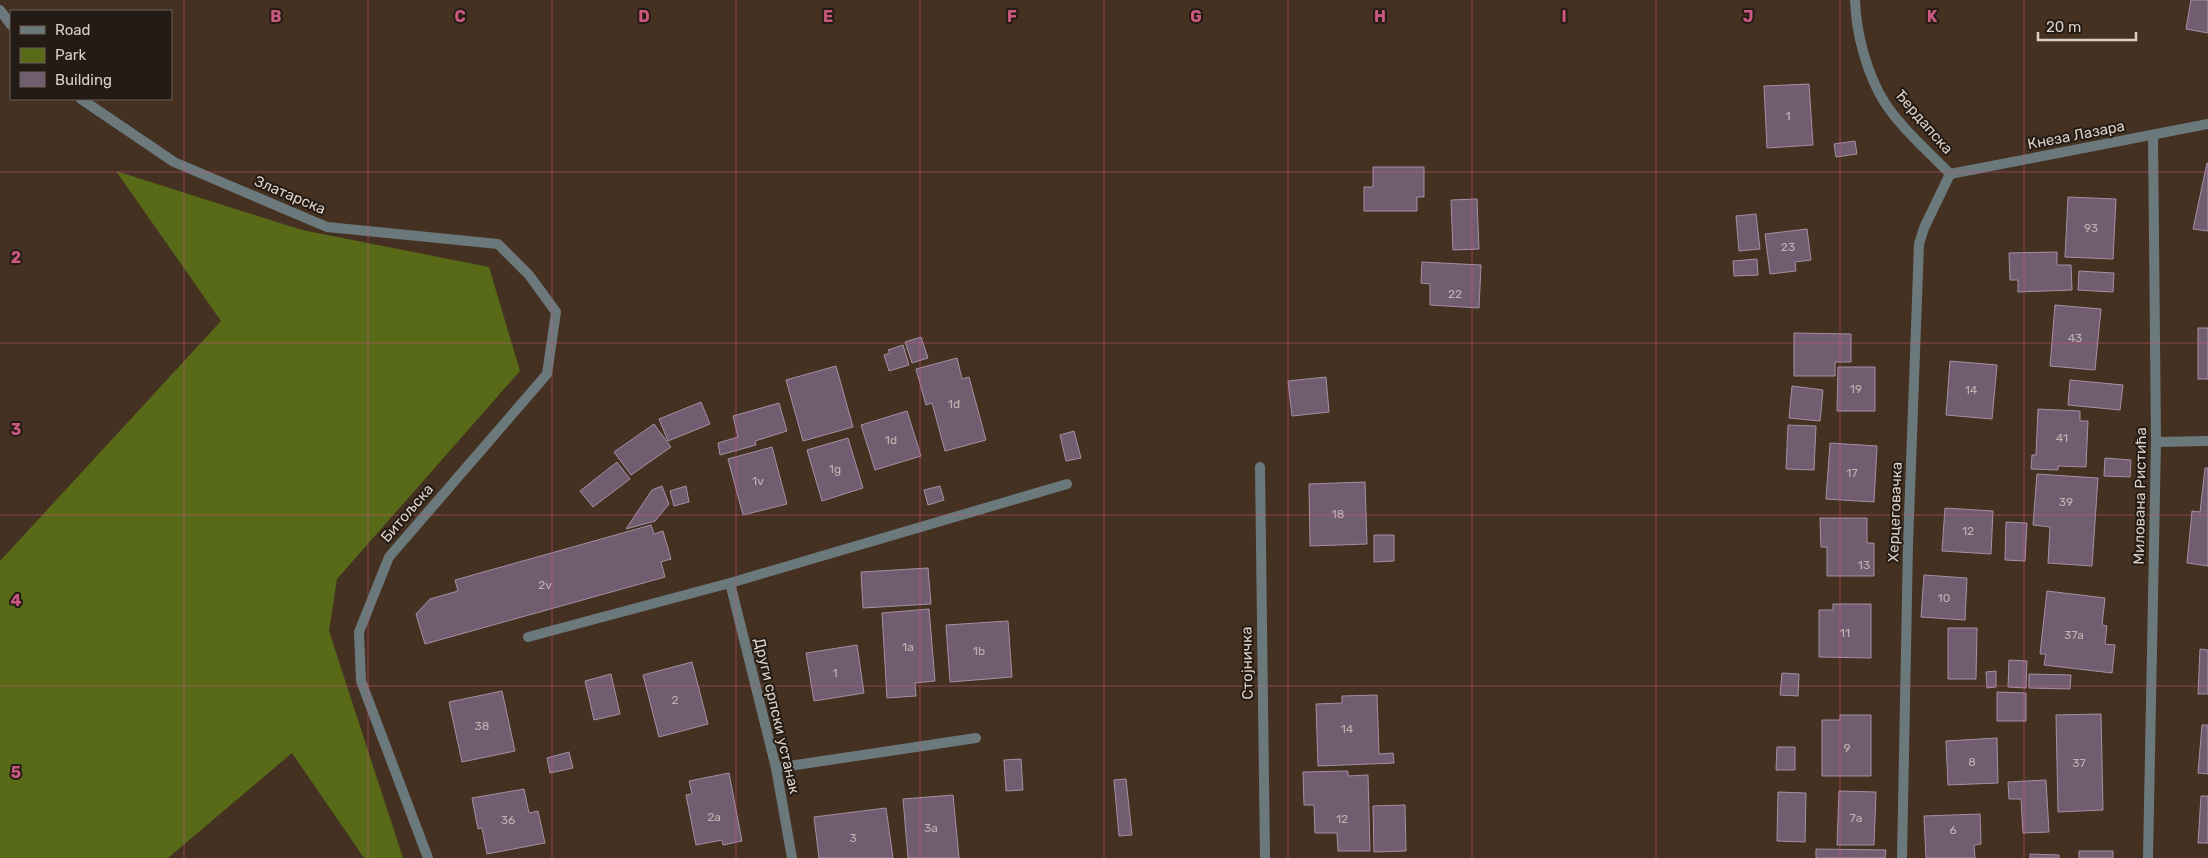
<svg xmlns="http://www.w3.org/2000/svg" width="2208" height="858" font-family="Rubik,sans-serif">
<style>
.green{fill:#586917}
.building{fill:#715d70;stroke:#a590a5}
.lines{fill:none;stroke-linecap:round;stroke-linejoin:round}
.street{stroke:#6b797d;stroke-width:10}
.grid{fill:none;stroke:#cb5880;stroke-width:1;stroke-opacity:0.55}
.labels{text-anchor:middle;stroke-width:4;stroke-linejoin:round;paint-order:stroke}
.number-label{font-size:12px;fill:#c0b2b0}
.street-label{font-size:15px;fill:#dbcfc6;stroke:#241b14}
.grid-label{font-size:16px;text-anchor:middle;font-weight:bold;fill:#cb5880;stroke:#241b14;stroke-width:4;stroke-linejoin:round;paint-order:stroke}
</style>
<rect width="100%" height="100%" fill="#443121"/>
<polygon class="green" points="116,171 302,230 489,267 520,371 337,579 329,631 403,858 364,858 292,753 168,858 0,858 0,561 221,321"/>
<g class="building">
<polygon points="2191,0 2208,0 2208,33 2186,29"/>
<polygon points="1809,84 1813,145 1767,148 1764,86"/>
<polygon points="1855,141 1857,154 1836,157 1834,144"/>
<polygon points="2207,163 2208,163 2208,231 2193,229"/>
<polygon points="1373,167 1424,167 1424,197 1417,197 1417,211 1364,211 1364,187 1373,187"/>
<polygon points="2068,197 2116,199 2113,259 2065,257"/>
<polygon points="1477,199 1479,249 1453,250 1451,200"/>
<polygon points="1756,214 1760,249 1739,251 1736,216"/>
<polygon points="1807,229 1811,260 1795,262 1796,271 1770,274 1765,234"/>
<polygon points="2057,252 2057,265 2071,265 2072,290 2018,292 2018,280 2010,280 2009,253"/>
<polygon points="1757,259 1758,275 1734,276 1733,261"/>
<polygon points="1422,262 1481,265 1479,308 1430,305 1430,284 1421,283"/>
<polygon points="2079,271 2114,273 2113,292 2078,290"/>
<polygon points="2055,305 2101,309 2095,370 2050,366"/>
<rect x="2198" y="328" width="10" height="51"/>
<polygon points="1794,333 1851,334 1851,362 1835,362 1835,376 1794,376"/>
<polygon points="921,337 928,358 912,363 905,342"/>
<polygon points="903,345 909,365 889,371 884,355 890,353 888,350"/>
<polygon points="957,358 962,379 969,377 986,440 945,451 932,403 926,405 916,369"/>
<polygon points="1950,361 1997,365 1992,419 1946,415"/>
<polygon points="836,366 853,427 803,441 786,380"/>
<polygon points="1838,367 1875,367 1875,411 1837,411"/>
<polygon points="1326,377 1329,412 1292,416 1288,381"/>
<polygon points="2070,380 2123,385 2120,410 2068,405"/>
<polygon points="1792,386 1823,390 1820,421 1789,418"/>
<polygon points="701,402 710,424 668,441 659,419"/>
<polygon points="779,403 787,431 755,441 756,445 720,455 718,443 738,437 733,416"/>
<polygon points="2038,409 2080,411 2080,421 2088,421 2086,467 2058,466 2058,470 2031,469 2032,455 2036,455"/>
<polygon points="907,411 921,456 875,470 861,425"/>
<polygon points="654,424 671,447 631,475 614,452"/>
<polygon points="1788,425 1816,426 1814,470 1786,469"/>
<polygon points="1074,431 1081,458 1066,461 1060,435"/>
<polygon points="848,438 863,488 822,501 807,450"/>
<polygon points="1830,443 1877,446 1874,502 1826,499"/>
<polygon points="772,447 787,504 743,515 728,459"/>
<polygon points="2105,458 2131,460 2130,477 2104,476"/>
<polygon points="617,462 630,479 593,507 580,491"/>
<polygon points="2205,468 2208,468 2208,566 2187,563 2192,511 2200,512"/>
<polygon points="2037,474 2098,478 2092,566 2048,563 2050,527 2033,525"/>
<polygon points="1365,482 1367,544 1310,546 1309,484"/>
<polygon points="662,486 669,504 655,521 626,529 652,490"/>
<polygon points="686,486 689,502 674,506 670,491"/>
<polygon points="940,486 944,500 928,505 924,490"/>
<polygon points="1945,508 1993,511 1991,554 1942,551"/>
<polygon points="1820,518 1867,518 1867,543 1874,543 1874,576 1827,576 1827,547 1821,547"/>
<polygon points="2006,522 2027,523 2025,561 2005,560"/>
<polygon points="651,525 654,534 663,531 671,559 661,562 665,577 425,644 416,614 430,599 458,591 455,580"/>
<polygon points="1374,535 1394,535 1394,561 1374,562"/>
<polygon points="928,568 931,604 863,608 861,572"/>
<polygon points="1924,575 1967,578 1965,620 1921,617"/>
<polygon points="2047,591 2105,598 2102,625 2107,626 2105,644 2115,645 2112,673 2044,665 2046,654 2040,654"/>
<polygon points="1833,604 1871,604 1871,658 1819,657 1819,610 1833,610"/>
<polygon points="929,609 935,681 915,683 916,696 887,698 882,613"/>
<polygon points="1008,621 1012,677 950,682 946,625"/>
<polygon points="1948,628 1977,628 1976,679 1948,679"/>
<polygon points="857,645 864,693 814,701 806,653"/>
<polygon points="2200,649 2208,650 2208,694 2198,694"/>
<polygon points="2009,660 2027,661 2026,688 2008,687"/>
<polygon points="692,662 708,724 659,737 643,675"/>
<polygon points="1996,671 1996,687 1987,688 1986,672"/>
<polygon points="1782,673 1799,674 1798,696 1780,695"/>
<polygon points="611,674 620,714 594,720 585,681"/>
<polygon points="2029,674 2071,675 2070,689 2029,688"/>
<polygon points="502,691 515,751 462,762 449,702"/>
<polygon points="1997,692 2026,693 2026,721 1997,721"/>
<polygon points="1377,695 1379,754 1393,753 1394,763 1318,766 1316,704 1342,703 1342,696"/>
<polygon points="2101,714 2103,810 2058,812 2056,715"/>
<polygon points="1840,715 1871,715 1871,776 1822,776 1822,720 1840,720"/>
<polygon points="2202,725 2208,725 2208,774 2198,773"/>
<polygon points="1997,738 1998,783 1948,785 1946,741"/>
<polygon points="1777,747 1795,747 1795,770 1776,770"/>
<polygon points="569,752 573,768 550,773 547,758"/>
<polygon points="1021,759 1023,790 1006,791 1004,760"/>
<polygon points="1348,771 1348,776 1368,775 1370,851 1338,851 1337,833 1315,833 1314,805 1304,805 1303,772"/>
<polygon points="729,773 742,841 723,845 722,840 696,845 686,795 692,794 689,781"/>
<polygon points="1126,779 1132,835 1119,836 1114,780"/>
<polygon points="2046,780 2049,832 2023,833 2021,799 2009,799 2008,782"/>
<polygon points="524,789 529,813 538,811 545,843 487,854 482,828 478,829 472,798"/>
<polygon points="1839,791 1876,792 1874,845 1837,845"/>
<polygon points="1778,792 1806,793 1805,842 1777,841"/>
<polygon points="953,795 959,858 908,858 903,799"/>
<polygon points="2201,796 2208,796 2208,843 2198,843"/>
<polygon points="1405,805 1406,851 1374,852 1373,806"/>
<polygon points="886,808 893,858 819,858 814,817"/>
<polygon points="1980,814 1981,844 1974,845 1975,858 1926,858 1924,816"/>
<polygon points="1816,849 1886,850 1885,858 1816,858"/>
<rect x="2079" y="851" width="34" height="7"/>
<polygon points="2030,854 2059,855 2059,858 2030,858"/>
</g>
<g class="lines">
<g class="street">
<path d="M1855,0c1,33 12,75 30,103 17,26 44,49 65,71"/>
<polyline points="0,10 11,25"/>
<polyline points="81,99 174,162 327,227 498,244 529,275 556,312 547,374 389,557 359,632 361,681 428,858"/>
<polyline points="1950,174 2208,124"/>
<polyline points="2156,442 2208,441"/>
<polyline points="1260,467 1265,858"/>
<polyline points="730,583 776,768 792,858"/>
<polyline points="528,637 730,583 1067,484"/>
<polyline points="776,768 976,738"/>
<polyline points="1902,858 1908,545 1919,244 1924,228 1950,174"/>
<polyline points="2148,858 2156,442 2153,135"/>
</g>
</g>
<path class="grid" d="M184,0v858M368,0v858M552,0v858M736,0v858M920,0v858M1104,0v858M1288,0v858M1472,0v858M1656,0v858M1840,0v858M2024,0v858M0,172h2208M0,343h2208M0,515h2208M0,686h2208"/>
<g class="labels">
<g class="number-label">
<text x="1788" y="120">1</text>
<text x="2091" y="232">93</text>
<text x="1788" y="251">23</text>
<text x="1455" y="298">22</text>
<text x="2075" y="342">43</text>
<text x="1856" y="393">19</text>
<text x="1971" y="394">14</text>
<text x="954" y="408">1đ</text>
<text x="2062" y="442">41</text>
<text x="891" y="444">1d</text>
<text x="835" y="473">1g</text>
<text x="1852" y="477">17</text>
<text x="758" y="485">1v</text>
<text x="2066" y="506">39</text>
<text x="1338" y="518">18</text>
<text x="1968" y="535">12</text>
<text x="1864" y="569">13</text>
<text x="545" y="589">2v</text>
<text x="1944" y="602">10</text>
<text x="1845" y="637">11</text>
<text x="2074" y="639">37a</text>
<text x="908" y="651">1a</text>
<text x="979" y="655">1b</text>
<text x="835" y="677">1</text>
<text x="675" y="704">2</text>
<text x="482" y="730">38</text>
<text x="1347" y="733">14</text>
<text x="1847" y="752">9</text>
<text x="1972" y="766">8</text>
<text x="2079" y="767">37</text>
<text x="714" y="821">2a</text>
<text x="1856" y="822">7a</text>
<text x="1342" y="823">12</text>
<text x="508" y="824">36</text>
<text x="931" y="832">3a</text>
<text x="1953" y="834">6</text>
<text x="853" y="842">3</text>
</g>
<g class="street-label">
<text transform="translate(1924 122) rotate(49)" y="5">Ђердапска</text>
<text transform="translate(2076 135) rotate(-11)" y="5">Кнеза Лазара</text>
<text transform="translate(290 195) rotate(23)" y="5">Златарска</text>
<text transform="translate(2140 496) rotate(-89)" y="5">Милована Ристића</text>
<text transform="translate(1895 512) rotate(-88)" y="5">Херцеговачка</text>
<text transform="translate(407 513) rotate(-49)" y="5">Битољска</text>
<text transform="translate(1247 663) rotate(-91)" y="5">Стојничка</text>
<text transform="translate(777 716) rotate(77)" y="5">Други српски устанак</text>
</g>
</g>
<g class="grid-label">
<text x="276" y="22">B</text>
<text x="460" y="22">C</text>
<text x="644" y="22">D</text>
<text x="828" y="22">E</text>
<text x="1012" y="22">F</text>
<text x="1196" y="22">G</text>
<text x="1380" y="22">H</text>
<text x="1564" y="22">I</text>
<text x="1748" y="22">J</text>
<text x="1932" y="22">K</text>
<text x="16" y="263">2</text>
<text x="16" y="435">3</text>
<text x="16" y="606">4</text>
<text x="16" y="778">5</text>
</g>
<rect x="10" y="10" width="162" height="90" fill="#241b14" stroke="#6d635b"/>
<rect x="20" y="26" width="25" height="8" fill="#6b797d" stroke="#6d635b"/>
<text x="55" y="35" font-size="15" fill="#dbcfc6">Road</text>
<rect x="20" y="48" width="25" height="15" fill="#586917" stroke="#6d635b"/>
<text x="55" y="60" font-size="15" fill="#dbcfc6">Park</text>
<rect x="20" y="72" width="25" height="15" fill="#715d70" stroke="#6d635b"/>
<text x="55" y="85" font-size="15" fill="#dbcfc6">Building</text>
<path d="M2038 32v8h98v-8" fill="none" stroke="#dbcfc6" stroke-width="2.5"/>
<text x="2046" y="32" font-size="15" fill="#dbcfc6" stroke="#241b14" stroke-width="4" paint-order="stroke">20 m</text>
</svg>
